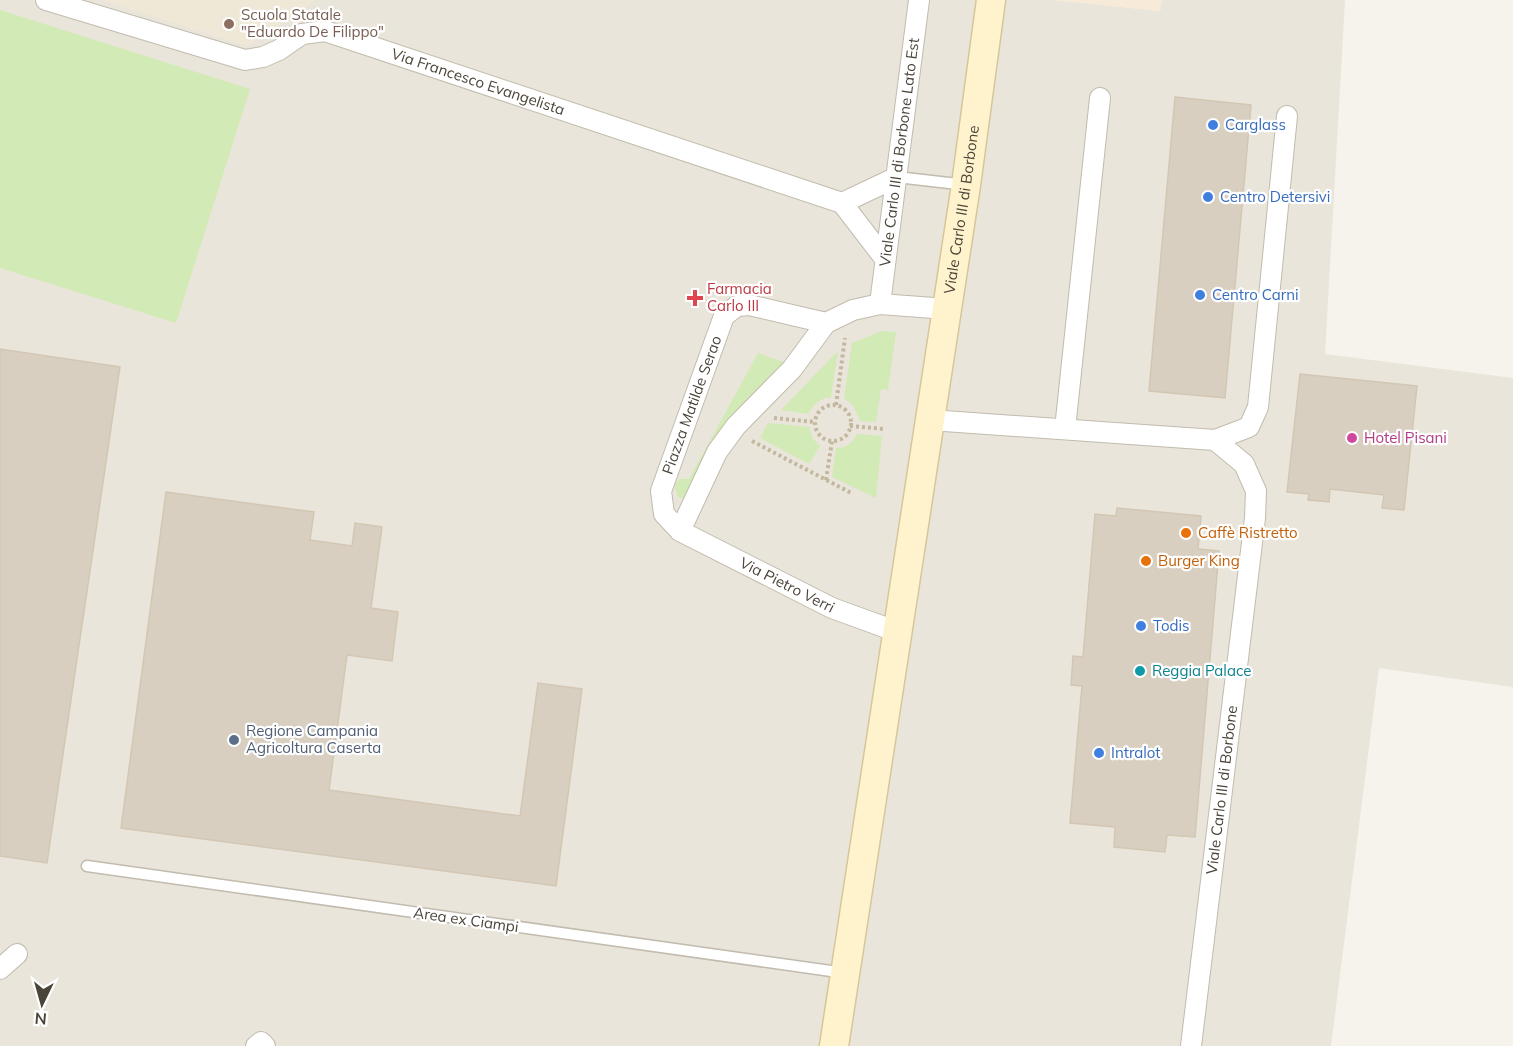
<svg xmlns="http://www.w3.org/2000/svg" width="1513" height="1046" font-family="Mulish,sans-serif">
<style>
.residential{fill:#eae5da}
.commercial{fill:#f7ead8}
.education{fill:#efe8d6}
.green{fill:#d2eab5}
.building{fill:#d8cfc1;stroke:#d3c7b4;stroke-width:1.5}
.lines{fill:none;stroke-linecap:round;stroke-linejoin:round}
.lane-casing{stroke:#c2bbae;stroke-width:13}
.street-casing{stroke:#c2bbae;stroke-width:22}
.secondary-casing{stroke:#d6c79b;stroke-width:31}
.path{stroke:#c4b79f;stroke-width:4;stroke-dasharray:3 3;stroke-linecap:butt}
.lane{stroke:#fff;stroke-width:10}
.street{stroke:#fff;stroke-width:20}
.secondary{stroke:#fff3cd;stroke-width:28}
.education-dot{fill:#8d6e63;stroke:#fff;stroke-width:2}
.shop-dot{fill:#3f7fe0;stroke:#fff;stroke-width:2}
.health-dot{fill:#e0444e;stroke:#fff;stroke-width:2}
.hotel-dot{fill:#d1479c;stroke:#fff;stroke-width:2}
.food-dot{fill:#e8710a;stroke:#fff;stroke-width:2}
.culture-dot{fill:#0f9aa8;stroke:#fff;stroke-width:2}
.service-dot{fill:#5c6f8a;stroke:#fff;stroke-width:2}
.labels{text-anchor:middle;stroke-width:4.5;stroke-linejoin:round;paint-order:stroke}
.education-label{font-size:15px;fill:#785e54;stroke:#fff;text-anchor:start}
.street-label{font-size:15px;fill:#4b4439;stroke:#fff}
.shop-label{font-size:15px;fill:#366cbe;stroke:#fff;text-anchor:start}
.health-label{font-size:15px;fill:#be3a42;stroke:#fff;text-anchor:start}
.hotel-label{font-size:15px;fill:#b23c85;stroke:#fff;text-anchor:start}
.food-label{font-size:15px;fill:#c56008;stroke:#fff;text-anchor:start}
.culture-label{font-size:15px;fill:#0d838f;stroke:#fff;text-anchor:start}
.service-label{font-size:15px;fill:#4e5e75;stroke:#fff;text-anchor:start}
</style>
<rect width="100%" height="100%" fill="#f6f3ec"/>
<polygon class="residential" points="0,0 1054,0 1160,11 1162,0 1345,0 1325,354 1513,378 1513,687 1379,668 1331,1046 0,1046"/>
<polygon class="commercial" points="1054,0 1162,0 1160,11"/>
<polygon class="education" points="102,0 314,0 313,2 247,46"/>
<g class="green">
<polygon points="0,10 250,89 176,323 0,268"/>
<polygon points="882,331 896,332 888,390 881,389 876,422 860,421 853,405 844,398 852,343"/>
<path d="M838,351l-7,46c-12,2 -17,7 -23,17l-27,-4z"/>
<polygon points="758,353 786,363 685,499 678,497 674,485 680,479 689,479"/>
<polygon points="768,423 809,427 813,439 820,446 809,464 760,438"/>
<path d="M857,434l25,2 -6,62 -44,-21 4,-29c10,1 17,-6 21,-14z"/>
</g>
<g class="building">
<polygon points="1175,97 1251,105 1225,398 1149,391"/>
<polygon points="0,349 120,367 47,863 0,856"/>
<polygon points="1300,374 1417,386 1404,510 1382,508 1384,495 1330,489 1329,502 1308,500 1309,494 1287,492"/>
<polygon points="166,492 314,512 310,540 352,546 355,523 382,527 371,608 398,612 392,661 347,655 329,790 520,816 538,683 582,689 556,886 121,828"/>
<polygon points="1117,508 1201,516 1198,549 1219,551 1195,837 1167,835 1165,852 1114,847 1115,827 1070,823 1082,686 1071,685 1073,656 1083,657 1095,514 1116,516"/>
</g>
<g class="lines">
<g class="lane-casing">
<g id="lane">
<polyline points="897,177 966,185"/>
<polyline points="87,866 845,973"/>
</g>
</g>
<g class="street-casing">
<g id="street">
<path id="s1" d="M46,0l199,60 18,-3 16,-7 23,-16 23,-3 517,172 43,56"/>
<polyline points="842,203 897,177"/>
<path id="s2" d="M880,304l39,-304"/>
<path id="s3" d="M826,323l-77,-18 -12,1 -13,10 -63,175 3,23 16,17 152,77 66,24"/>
<polyline points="930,420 1215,440 1244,464 1256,491 1255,518 1191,1046"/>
<polyline points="1065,429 1100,98"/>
<polyline points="1215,440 1249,427 1258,407 1287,116"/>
<polyline points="680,531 717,452 736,426 792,369 826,323 853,310 880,304 947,309"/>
<polyline points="0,969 17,954"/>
<polyline points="256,1046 261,1042 265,1046"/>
</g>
</g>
<g class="secondary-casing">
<g id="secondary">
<path id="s4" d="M834,1046l132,-861 25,-185"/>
</g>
</g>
<g class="path">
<polyline points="836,405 845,338"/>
<circle cx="833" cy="423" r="18"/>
<polyline points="774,418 815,422"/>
<polyline points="850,426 884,429"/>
<polyline points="752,441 853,494"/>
<polyline points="826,480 832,441"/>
</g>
<use href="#lane" class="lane"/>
<use href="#street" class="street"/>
<use href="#secondary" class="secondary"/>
</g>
<circle class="education-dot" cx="229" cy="24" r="6"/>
<g class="shop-dot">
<circle cx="1213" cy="125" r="6"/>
<circle cx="1208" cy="197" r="6"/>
<circle cx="1200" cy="295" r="6"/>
<circle cx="1141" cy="626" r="6"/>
<circle cx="1099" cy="753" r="6"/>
</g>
<path class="health-dot" d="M692 289h6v6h6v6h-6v6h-6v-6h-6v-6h6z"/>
<circle class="hotel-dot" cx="1352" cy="438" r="6"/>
<g class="food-dot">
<circle cx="1186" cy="533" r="6"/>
<circle cx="1146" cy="561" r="6"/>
</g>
<circle class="culture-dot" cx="1140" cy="671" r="6"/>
<circle class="service-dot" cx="234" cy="740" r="6"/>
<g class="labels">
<g class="education-label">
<text x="241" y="20">Scuola Statale<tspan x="241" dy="17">"Eduardo De Filippo"</tspan></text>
</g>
<g class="street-label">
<text dy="5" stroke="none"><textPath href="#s1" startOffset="456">Via Francesco Evangelista</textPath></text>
<text dy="5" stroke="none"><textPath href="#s2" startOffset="153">Viale Carlo III di Borbone Lato Est</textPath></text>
<text dy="5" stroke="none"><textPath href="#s4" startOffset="846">Viale Carlo III di Borbone</textPath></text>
<text transform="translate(692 405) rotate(-70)" y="5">Piazza Matilde Serao</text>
<text dy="5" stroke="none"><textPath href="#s3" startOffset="460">Via Pietro Verri</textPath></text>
<text transform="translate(1222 790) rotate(-83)" y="5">Viale Carlo III di Borbone</text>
<text transform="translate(466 920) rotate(8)" y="5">Area ex Ciampi</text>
</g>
<g class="shop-label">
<text x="1225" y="130">Carglass</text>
<text x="1220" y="202">Centro Detersivi</text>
<text x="1212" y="300">Centro Carni</text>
<text x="1153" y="631">Todis</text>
<text x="1111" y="758">Intralot</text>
</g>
<g class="health-label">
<text x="707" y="294">Farmacia<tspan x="707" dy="17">Carlo III</tspan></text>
</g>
<g class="hotel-label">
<text x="1364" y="443">Hotel Pisani</text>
</g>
<g class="food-label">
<text x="1198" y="538">Caffè Ristretto</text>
<text x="1158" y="566">Burger King</text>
</g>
<g class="culture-label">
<text x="1152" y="676">Reggia Palace</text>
</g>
<g class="service-label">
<text x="246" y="736">Regione Campania<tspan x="246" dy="17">Agricoltura Caserta</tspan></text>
</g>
</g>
<g transform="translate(42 1004) rotate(185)" stroke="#ffffff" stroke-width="4.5" paint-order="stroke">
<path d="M0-4.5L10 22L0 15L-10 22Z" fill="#4b4439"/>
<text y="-9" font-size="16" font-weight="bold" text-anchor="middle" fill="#4b4439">N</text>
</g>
</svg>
